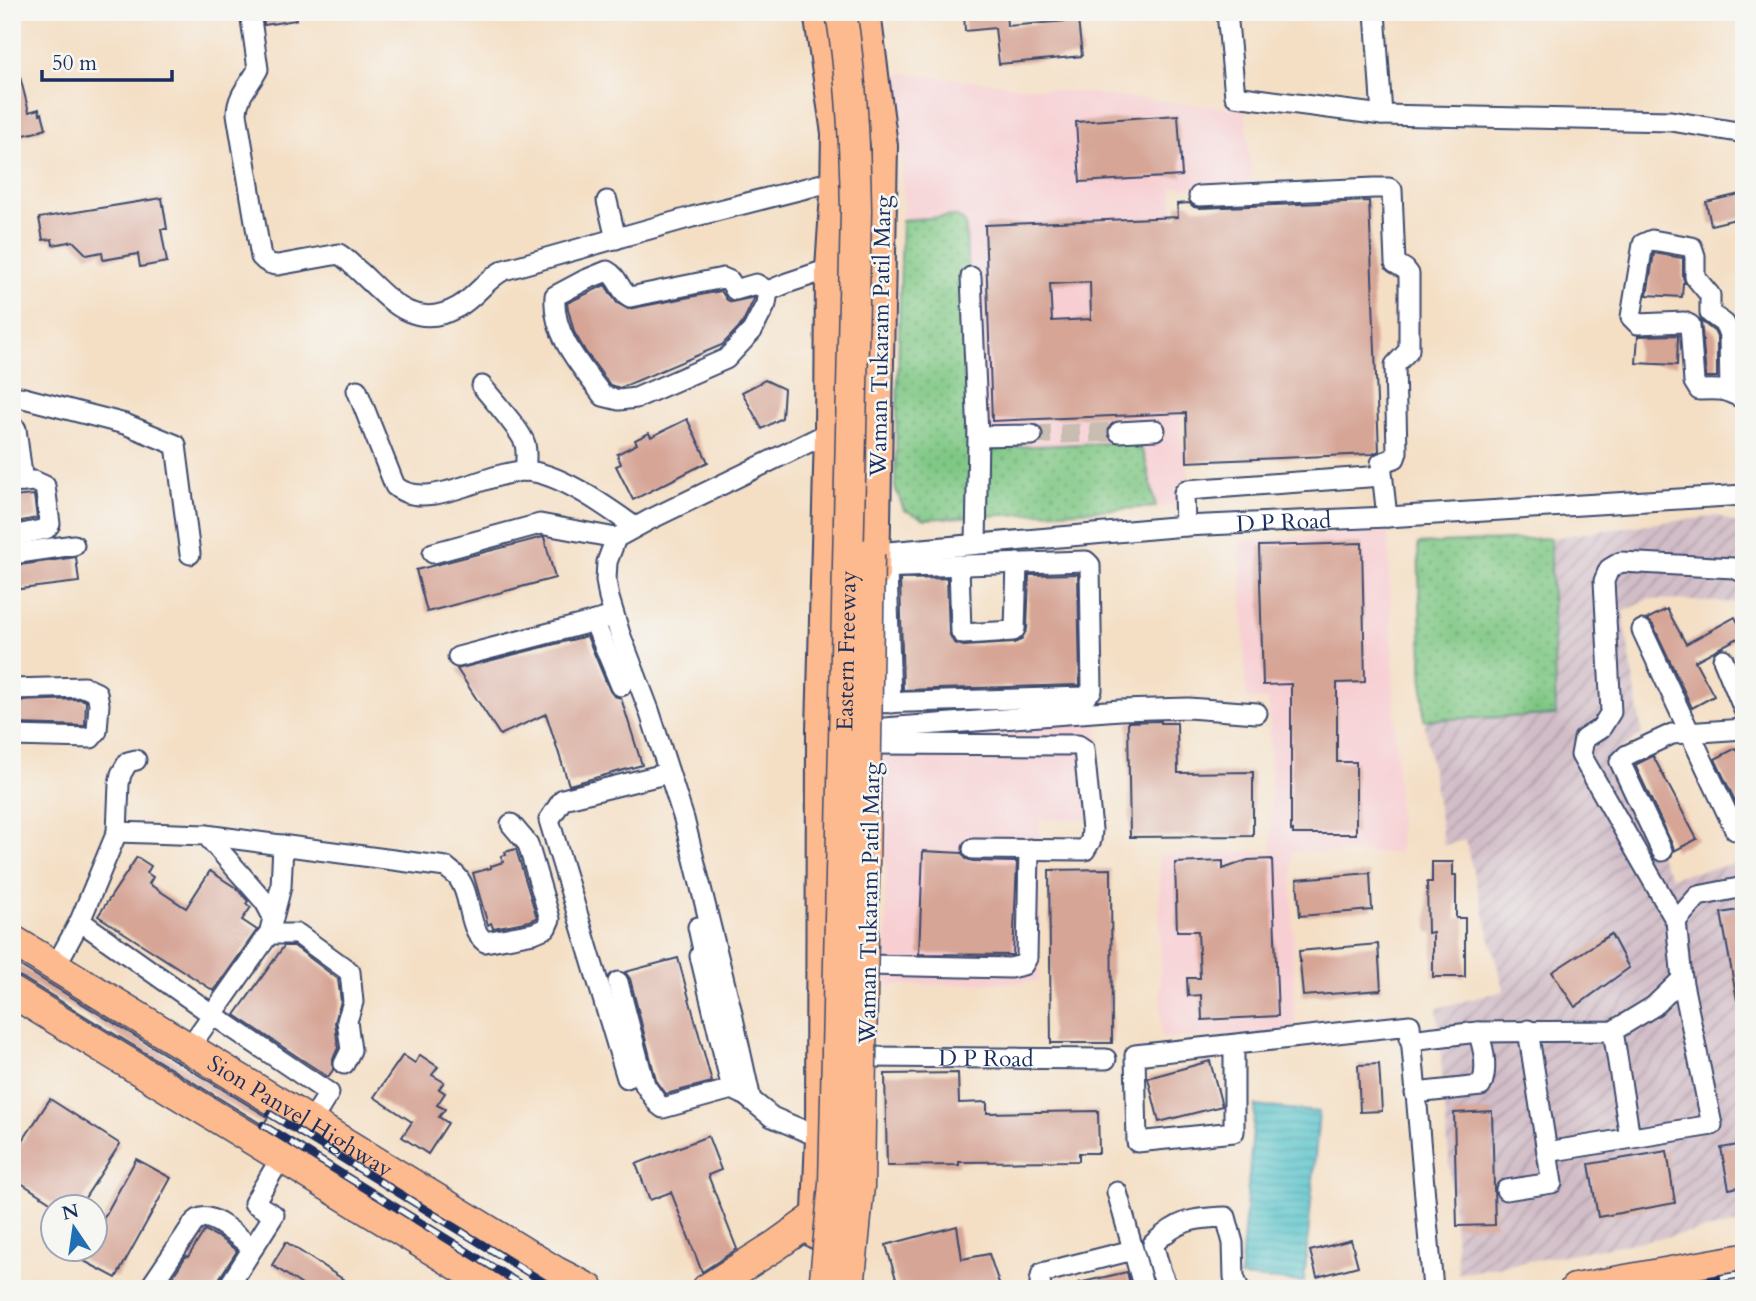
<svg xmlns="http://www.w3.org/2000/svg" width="1756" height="1301" font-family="Cardo,serif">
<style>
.built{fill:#f7cfd3}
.industrial{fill:url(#industrial-furrows)}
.park{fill:url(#park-dots);stroke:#4d7b71;stroke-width:2}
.water{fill:url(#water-rules);stroke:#387894;stroke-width:2}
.building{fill:#d6a596;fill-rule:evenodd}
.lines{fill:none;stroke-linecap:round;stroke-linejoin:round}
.minor-tunnel{stroke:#c9bcb0;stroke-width:19;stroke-dasharray:19 10;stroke-linecap:butt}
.minor-casing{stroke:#3c496d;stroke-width:23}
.major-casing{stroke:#3c496d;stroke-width:30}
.highway-casing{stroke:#3c496d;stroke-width:33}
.minor{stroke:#fff;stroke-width:19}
.major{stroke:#fcba8e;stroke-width:26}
.highway{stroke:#fcba8e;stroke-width:30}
.rail-casing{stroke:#1b2f5e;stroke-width:8}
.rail{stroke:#f6f6f2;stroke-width:5;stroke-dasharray:16;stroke-linecap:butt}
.highway-bridge-casing{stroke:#3c496d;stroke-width:33;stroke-linecap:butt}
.highway-bridge{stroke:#fcba8e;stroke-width:30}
.labels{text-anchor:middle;stroke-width:5;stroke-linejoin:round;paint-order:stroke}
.street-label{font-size:23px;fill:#1b2f5e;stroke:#f6f6f2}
</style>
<defs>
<pattern id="industrial-furrows" width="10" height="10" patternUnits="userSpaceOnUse" patternTransform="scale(1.75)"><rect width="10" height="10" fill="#d2bdc7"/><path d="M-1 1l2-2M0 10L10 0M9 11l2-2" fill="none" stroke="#aa9aa5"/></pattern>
<pattern id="park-dots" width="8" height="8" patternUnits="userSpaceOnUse" patternTransform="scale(1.75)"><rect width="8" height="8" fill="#7fc784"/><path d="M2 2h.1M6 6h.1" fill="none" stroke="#67a26f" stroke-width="1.8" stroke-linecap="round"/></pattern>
<pattern id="water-rules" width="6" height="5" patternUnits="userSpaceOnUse" patternTransform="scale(1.75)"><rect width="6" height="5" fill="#54c2c9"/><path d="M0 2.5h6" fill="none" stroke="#459ea6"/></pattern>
</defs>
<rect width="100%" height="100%" fill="#f6f6f2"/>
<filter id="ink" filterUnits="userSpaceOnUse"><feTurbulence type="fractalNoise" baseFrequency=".0143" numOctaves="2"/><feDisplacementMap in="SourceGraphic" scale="14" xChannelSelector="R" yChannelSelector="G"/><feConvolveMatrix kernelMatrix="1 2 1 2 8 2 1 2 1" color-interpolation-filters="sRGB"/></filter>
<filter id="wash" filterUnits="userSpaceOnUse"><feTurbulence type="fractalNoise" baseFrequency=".00686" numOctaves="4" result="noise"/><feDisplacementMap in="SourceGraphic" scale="28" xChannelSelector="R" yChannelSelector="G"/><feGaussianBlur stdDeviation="1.57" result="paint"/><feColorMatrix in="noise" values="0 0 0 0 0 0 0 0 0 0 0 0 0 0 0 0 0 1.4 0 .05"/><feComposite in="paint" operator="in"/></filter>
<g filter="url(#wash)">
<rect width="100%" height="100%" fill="#f4dfc5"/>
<g class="built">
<polygon points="900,73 1245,110 1252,186 1172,188 1181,435 1195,505 925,519 904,510 895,487 903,205"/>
<polygon points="1388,532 1400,853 1292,852 1295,1035 1161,1038 1159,854 1272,851 1269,700 1246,699 1240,541"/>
<polygon points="1098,699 1096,818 1040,820 1039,982 887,986 884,710"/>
</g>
<polygon class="industrial" points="1719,516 1744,527 1744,603 1648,599 1623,612 1642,734 1608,758 1671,877 1744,862 1744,1223 1458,1274 1437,1008 1504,991 1465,840 1444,845 1424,720 1556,715 1550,538 1657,523"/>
<g class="park">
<polygon points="955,216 964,221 966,231 974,433 977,445 991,448 1126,442 1140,446 1145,458 1156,507 925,519 904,510 895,487 902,220"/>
<polygon points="1550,538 1556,715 1424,720 1418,544"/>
</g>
<polygon class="water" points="1255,1106 1319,1112 1304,1282 1240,1277"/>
<g id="blocks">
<g class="building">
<polygon points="262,12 295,12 296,20 264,25"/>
<polygon points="964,12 1006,12 1007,26 1078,20 1082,56 999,64 995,28 965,31"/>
<polygon points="12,65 17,65 29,112 39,109 40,114 42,113 46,128 40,130 41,131 12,138"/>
<polygon points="1178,115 1182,176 1080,182 1076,122"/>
<polygon points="1744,193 1744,217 1711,225 1706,202"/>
<polygon points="162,198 167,229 161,229 167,262 140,267 138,254 103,260 102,252 87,255 73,241 53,245 52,239 43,240 39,218"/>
<path d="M1369,201l10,250 -6,3 -186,8 -1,-49 -194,8 -7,-196 193,-8 -1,-13 12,-1 5,4 6,1zM1090,282l1,37 -39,2 -2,-37z"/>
<polygon points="1654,253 1683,258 1683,277 1685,283 1683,283 1682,297 1647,295"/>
<polygon points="605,285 617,303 628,309 721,291 727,300 732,302 755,297 742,324 722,345 620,388 610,385 585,351 574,332 568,309 567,303"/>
<polygon points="1701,321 1715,332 1717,337 1717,377 1706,377"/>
<polygon points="1678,335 1677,365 1636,363 1638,336"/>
<polygon points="765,380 784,389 782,418 762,429 742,392"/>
<polygon points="687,419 708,462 633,500 616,466 621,464 617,454 637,444 635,440 649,433 651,437"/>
<polygon points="34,495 37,518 12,523 12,497"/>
<polygon points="543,537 544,537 555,578 427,612 416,570"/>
<polygon points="1362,543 1365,682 1337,683 1337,762 1356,762 1356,834 1293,834 1293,830 1291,831 1291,684 1263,685 1259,546"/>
<polygon points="76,557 79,582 12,590 12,566"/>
<polygon points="1078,574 1080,685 903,690 900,579 947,578 949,633 954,643 964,646 1014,643 1021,640 1027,629 1029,575"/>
<polygon points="1667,609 1686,644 1735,617 1744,634 1744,635 1695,661 1714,696 1692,708 1653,625 1647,619"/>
<polygon points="587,636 610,691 614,696 621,698 642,765 569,785 546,714 500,735 457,669"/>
<polygon points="81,699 86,701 85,726 16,724 16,701"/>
<polygon points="1161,721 1161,723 1177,723 1178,773 1253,772 1253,836 1130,837 1128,722"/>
<polygon points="1736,748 1744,762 1744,820 1715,759"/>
<polygon points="1653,756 1697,839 1674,851 1673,846 1635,765"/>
<polygon points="516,849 537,918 530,921 493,928 491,923 488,925 473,873 491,868 491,866 503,862 501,856 506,855 505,852"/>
<polygon points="923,851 962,853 966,859 973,861 1017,862 1013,955 919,954"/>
<polygon points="137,857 151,866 147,873 153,877 149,884 186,908 210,871 236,888 248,901 246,904 251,907 242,920 257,930 214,991 98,916"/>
<polygon points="1272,859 1278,1016 1202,1020 1201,995 1188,996 1187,978 1200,978 1198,931 1177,931 1175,863 1223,861 1223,869 1248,860"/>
<polygon points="1432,862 1453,862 1453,875 1456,875 1456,918 1465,918 1465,977 1433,977 1433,932 1428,933 1427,882 1432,882"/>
<polygon points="1111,869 1112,1043 1051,1043 1049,870"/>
<polygon points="1370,873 1372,910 1300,916 1297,879"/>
<polygon points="1744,909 1744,999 1737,1000 1721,913"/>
<polygon points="1611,934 1629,968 1575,1007 1552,972"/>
<polygon points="1378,944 1381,990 1303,996 1299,951"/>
<polygon points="284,946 294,946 338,979 341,1001 335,1022 338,1048 333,1059 333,1070 328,1077 235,1015"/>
<polygon points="678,958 712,1082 666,1094 656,1080 630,979 625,972"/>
<polygon points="12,961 268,1117 263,1125 21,977 12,975"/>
<polygon points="403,1055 415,1063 420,1055 438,1067 432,1075 444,1082 439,1089 445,1093 437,1105 445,1109 439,1117 448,1123 428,1154 402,1137 412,1122 374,1097"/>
<polygon points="1210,1061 1222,1106 1159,1122 1148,1078"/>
<polygon points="1379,1064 1382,1111 1360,1112 1358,1065"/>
<polygon points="958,1073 959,1103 987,1102 987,1113 1098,1111 1099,1153 1079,1153 1079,1161 959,1162 959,1165 887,1166 885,1074"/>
<polygon points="50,1099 120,1144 79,1207 58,1207 12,1177 12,1157"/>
<polygon points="1492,1111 1495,1225 1457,1226 1454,1113"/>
<polygon points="708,1136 721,1170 708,1175 737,1249 702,1272 671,1192 650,1200 636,1164"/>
<polygon points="1744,1144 1744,1186 1729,1189 1721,1148"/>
<polygon points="1667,1151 1675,1203 1598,1217 1589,1164"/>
<polygon points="136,1159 171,1178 116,1278 82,1260 88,1249 94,1249 94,1236"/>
<polygon points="957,1226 962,1259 989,1254 1001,1289 899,1289 886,1245"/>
<polygon points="205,1230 218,1237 237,1251 217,1282 215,1289 168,1289 175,1277 173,1276 186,1256 188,1257"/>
<polygon points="1351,1240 1358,1266 1317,1277 1310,1251"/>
<polygon points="286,1242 358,1289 308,1289 272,1265"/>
<polygon points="1127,1272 1131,1289 1079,1289 1078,1283"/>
</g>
</g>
</g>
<g filter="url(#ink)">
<use href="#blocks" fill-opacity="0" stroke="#3c496d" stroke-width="2"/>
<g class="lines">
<polyline class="minor-tunnel" points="1032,435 1119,432"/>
<g class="minor-casing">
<g id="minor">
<path d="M250,12l8,57c-8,16 -21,26 -21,45l24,143c5,6 10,8 17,8l61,-11c8,5 14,12 21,18 29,27 54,60 98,35 18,-10 28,-28 46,-37l188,-53 142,-36"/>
<polyline points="1227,12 1235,96 1382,115 1671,121 1744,133"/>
<polyline points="1375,12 1382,115"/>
<polyline points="1199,196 1374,188 1389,188 1392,190 1395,263 1405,269 1409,274 1409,350 1395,365 1397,452 1395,458 1381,463 1387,517"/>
<polyline points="607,201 616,239"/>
<polyline points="971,277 978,436 976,544"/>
<path d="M768,291l-12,-7 -21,6 -5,-9 -7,-3 -93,19c-11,-6 -11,-20 -23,-26l-22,9 -30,16c-3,39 26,70 48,100l16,4 17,-2 90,-39 26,-28 14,-27 2,-13 19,-8 42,-14"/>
<path d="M482,386c10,13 39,44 43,58 2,9 1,19 0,27"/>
<path d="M357,390l38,96c31,27 93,-15 130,-15 34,1 83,37 110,56"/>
<path d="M1730,392l-1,-57 -4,-11 -15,-11v-18l-15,-18v-21l-3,-9 -40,-7 -9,4 -12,73 7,7 46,-2 6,3 4,57 5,8c23,-1 25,-1 45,9"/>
<polyline points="12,399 20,397 125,424 176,445 190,554"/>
<polyline points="12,426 16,429 23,482"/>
<polyline points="1119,432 1155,430"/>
<polyline points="978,436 1032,435"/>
<polyline points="12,483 34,481 45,486 50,524 46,529 12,536"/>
<polyline points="1185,526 1184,493 1187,490 1382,476"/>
<polyline points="433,553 540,524 616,538"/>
<polyline points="12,554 74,545"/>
<path id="s1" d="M865,554l320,-28 202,-9 357,-22"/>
<polyline points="959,565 961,632 963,634 1013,631 1015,629 1017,563"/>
<polyline points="887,567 891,703"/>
<polyline points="594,621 621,686"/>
<polyline points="1642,630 1735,830"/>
<polyline points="458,657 614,616"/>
<polyline points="1723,659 1744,710"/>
<polyline points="12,689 84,687 97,693 99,704 97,731 91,738 12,736"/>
<polyline points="873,703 1085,697 1092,690 1090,565 1086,561 876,568"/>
<polyline points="872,729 1120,710 1188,708 1257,713"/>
<polyline points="872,744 1078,745 1084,749 1092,830 1091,840 1085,850 973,849"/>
<polyline points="117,832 206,835 265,902 273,917"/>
<path d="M206,835l240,32c4,4 10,7 13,12 13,18 8,48 26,63l49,-9 12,-5 4,-9 -22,-75 -17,-20"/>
<polyline points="1662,851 1620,762 1627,755 1672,734 1744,729"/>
<polyline points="80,921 213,1015 329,1093 311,1122"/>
<polyline points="1676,921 1698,896 1744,887"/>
<polyline points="698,927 703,950 700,956 732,1089"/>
<polyline points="269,934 298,934 350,972 353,1002 347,1021 351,1050 344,1064"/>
<polyline points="867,965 1010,968 1023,965 1027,958 1029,849"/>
<polyline points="55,967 80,921 117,832 119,784 121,774 128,762 136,760"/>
<polyline points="618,982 645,1085 658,1104 663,1108 732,1089 743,1094 751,1100"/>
<polyline points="1528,1030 1547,1152 1712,1125 1682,979"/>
<polyline points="1613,1031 1630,1138"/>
<polyline points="1410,1040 1478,1032 1613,1031 1654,1006 1682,979 1676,921 1581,755 1584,739 1601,728 1611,712 1604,581 1609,569 1621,562 1734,568 1744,573"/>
<polyline points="1234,1045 1234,1132 1137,1142 1135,1055 1410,1025 1433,1289"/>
<polyline points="189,1048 269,934 281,887 283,845"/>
<path id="s2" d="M867,1057l239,2"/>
<polyline points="627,1078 549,820 563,799 669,773"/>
<path d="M1415,1093l66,-7c7,-16 3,-37 -3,-54"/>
<polyline points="819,1137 772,1117 751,1100 731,1009 684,819 649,710 620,634 609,598 606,580 607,562 616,538 649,520 828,433"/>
<polyline points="1506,1190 1552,1183 1547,1152"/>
<polyline points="1117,1192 1144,1289"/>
<path d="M149,1289l44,-65c4,-5 8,-8 15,-6 14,3 33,22 45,30"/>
<polyline points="227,1289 274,1215 254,1203 282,1156"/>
<polyline points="1041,1289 1040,1281 1042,1273 1133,1250"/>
<path d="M1168,1289l-7,-17 -8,-28c26,-24 39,-26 73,-27l7,26 1,34 5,12"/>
</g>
</g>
<g class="major-casing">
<g id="major">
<polyline points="867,12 884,146 876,576"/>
<polyline points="815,1235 819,1137 820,730 828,433 829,269 834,194 835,133 817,12"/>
</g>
</g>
<g class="highway-casing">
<g id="highway">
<path id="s3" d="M12,940l544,332 33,17"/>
<polyline points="12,992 497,1289"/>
<polyline points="707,1289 775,1246 817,1216"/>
<polyline points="1575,1289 1744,1259"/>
</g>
</g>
<use href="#minor" class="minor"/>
<use href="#major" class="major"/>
<use href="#highway" class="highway"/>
<g class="rail-casing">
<g id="rail">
<polyline points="270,1114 555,1289"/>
<polyline points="263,1125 528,1289"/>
<polyline points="1658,1289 1744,1274"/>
<polyline points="1738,1289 1744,1288"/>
</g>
</g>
<use href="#rail" class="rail"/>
<g class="highway-bridge-casing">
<g id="highway-bridge">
<path id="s4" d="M824,1289l10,-105 22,-973c-1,-67 -4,-133 -15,-199"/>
<polyline points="849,1289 859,1186 869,554"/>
</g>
</g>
<use href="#highway-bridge" class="highway-bridge"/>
</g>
</g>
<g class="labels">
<g class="street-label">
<text transform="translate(880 336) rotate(-89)" y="8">Waman Tukaram Patil Marg</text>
<text dy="8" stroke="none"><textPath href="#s1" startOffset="420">D P Road</textPath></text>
<text dy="8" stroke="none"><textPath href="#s4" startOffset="639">Eastern Freeway</textPath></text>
<text transform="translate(869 903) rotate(-89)" y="8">Waman Tukaram Patil Marg</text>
<text dy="8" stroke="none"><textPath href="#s2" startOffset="119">D P Road</textPath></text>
<text dy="8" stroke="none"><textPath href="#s3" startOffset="338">Sion Panvel Highway</textPath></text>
</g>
</g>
<rect width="1756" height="1301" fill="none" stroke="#f6f6f2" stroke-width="42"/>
<g transform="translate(74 1228) rotate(347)"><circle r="33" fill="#f6f6f2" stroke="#9ea6b7" stroke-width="2"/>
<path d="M0-5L12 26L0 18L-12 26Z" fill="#1f6fb2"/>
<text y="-10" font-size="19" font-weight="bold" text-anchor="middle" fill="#1b2f5e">N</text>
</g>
<path d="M42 70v10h130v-10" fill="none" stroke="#1b2f5e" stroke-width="3.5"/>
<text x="52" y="70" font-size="21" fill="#1b2f5e" stroke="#f6f6f2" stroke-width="5" paint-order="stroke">50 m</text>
</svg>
